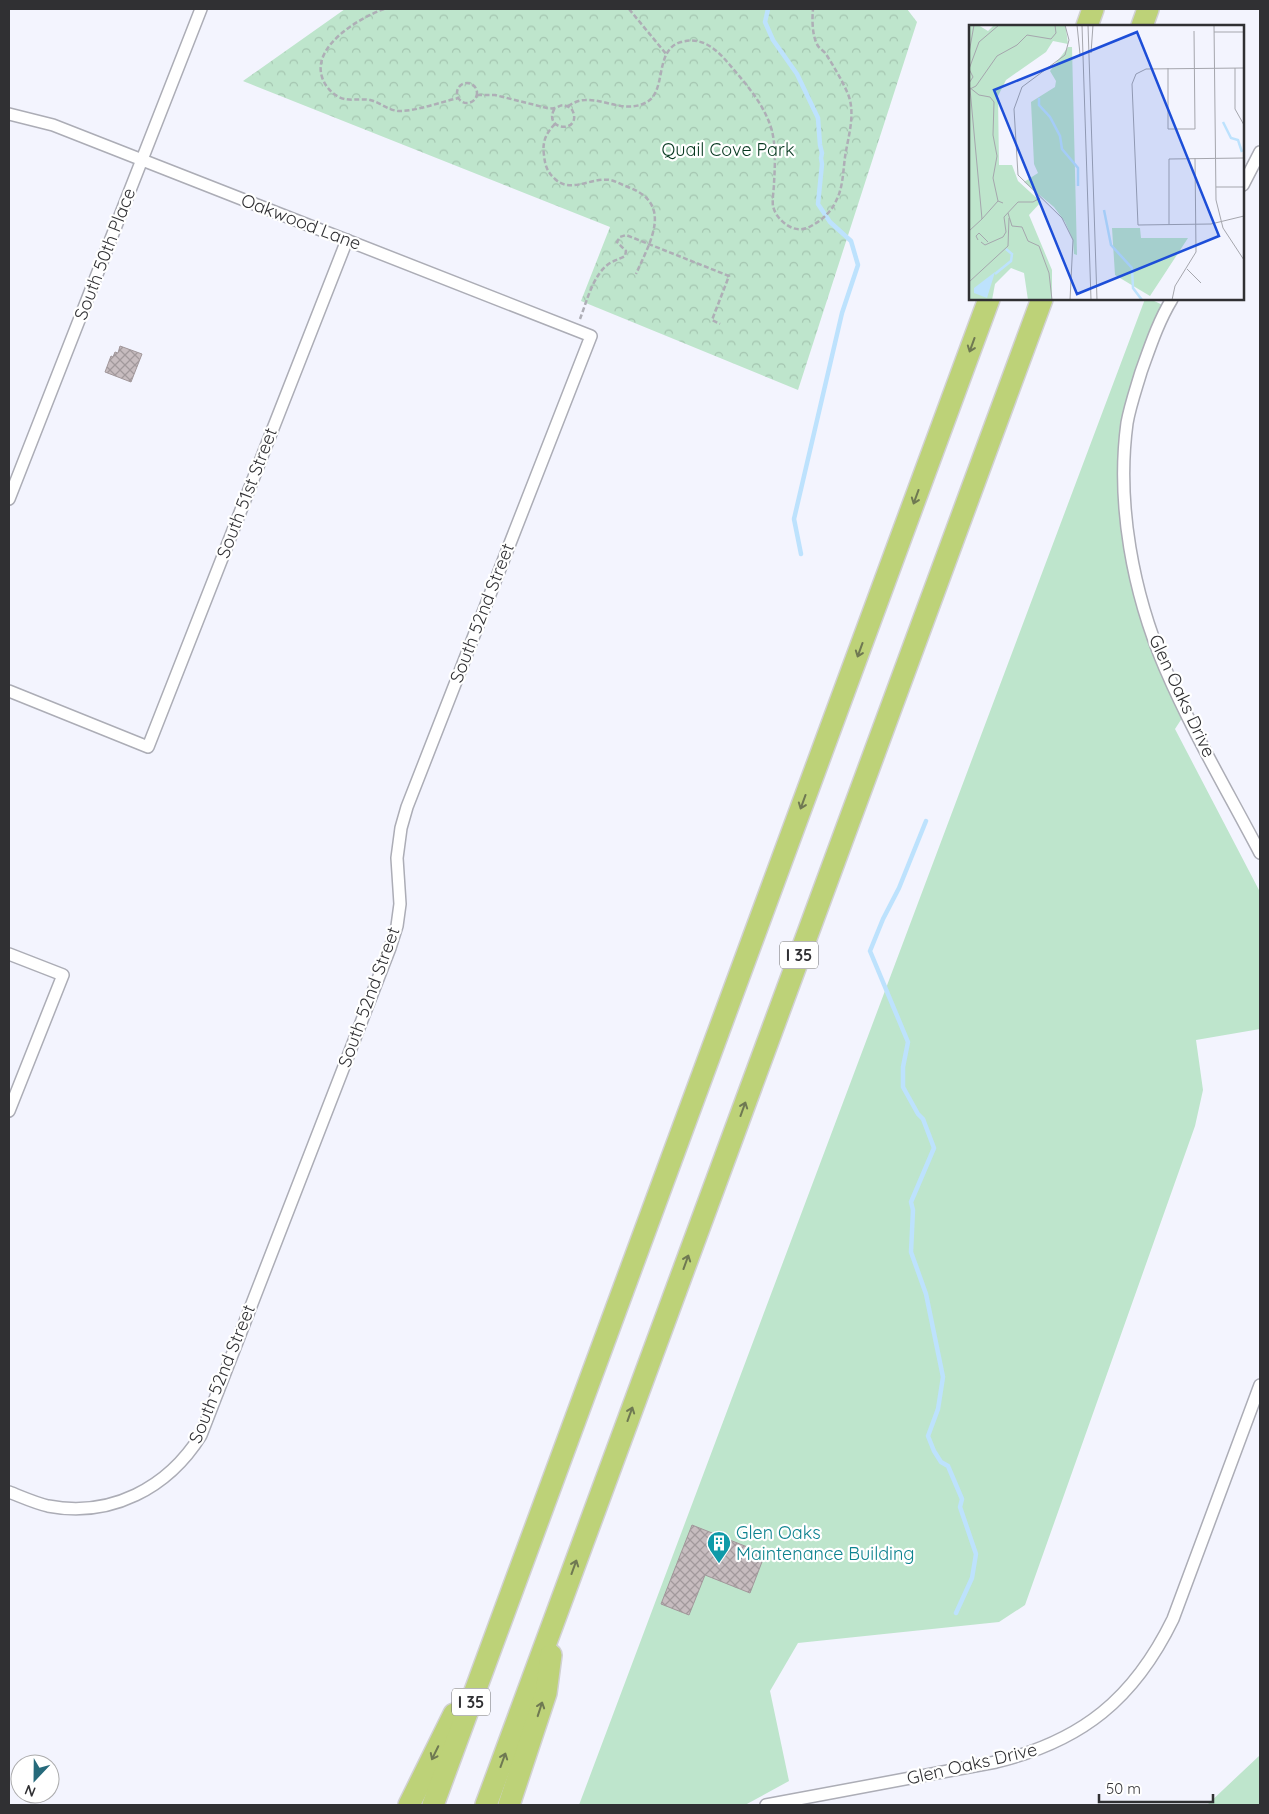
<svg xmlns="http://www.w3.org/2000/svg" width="1269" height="1814" font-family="Quicksand,sans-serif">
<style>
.green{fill:#bee5cc}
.park{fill:url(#park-crowns)}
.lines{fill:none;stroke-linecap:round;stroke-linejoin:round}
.stream{stroke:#bde2fd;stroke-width:4.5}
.building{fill:url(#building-cross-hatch);stroke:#a1979a}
.street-casing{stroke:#acadb6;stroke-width:14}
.highway-casing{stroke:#d1d1d2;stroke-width:24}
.path{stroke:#aeaeb6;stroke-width:2.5;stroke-dasharray:5 2.5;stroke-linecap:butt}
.street{stroke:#fff;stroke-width:11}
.highway{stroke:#bdd278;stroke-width:21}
.oneway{stroke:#6f7952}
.labels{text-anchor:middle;stroke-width:4.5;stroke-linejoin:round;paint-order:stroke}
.shield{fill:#fff;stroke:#6e6e70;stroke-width:1}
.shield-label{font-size:16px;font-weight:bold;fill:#303033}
.park-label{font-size:18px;fill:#073920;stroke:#fff}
.street-label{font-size:18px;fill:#303033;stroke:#fff}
.culture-label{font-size:18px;fill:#0d838f;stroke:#fff;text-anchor:start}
.inset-river{fill:none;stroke:#bde2fd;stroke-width:2.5}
.inset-road{fill:none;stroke:#a5a6ad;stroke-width:1}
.view{fill:#1d4ed8;fill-opacity:0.15;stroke:#1d4ed8;stroke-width:2.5}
.inset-edge{fill:none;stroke:#303033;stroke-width:2.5}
</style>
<defs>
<pattern id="park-crowns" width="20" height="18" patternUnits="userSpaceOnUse" patternTransform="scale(1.25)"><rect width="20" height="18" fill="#bee5cc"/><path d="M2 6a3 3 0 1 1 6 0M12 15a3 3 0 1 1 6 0" fill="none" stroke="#a4c5b0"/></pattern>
<pattern id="building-cross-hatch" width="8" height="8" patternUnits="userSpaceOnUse" patternTransform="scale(1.25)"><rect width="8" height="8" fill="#c7bcbf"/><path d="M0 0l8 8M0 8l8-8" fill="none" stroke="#a2999c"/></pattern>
</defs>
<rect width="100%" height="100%" fill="#f3f4fe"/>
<g class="green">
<polygon points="1145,299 1150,299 1167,307 1154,335 1124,454 1137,583 1186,712 1175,729 1260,892 1260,1029 1196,1040 1203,1090 1195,1126 1025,1605 999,1622 798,1643 770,1691 789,1781 745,1805 579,1805"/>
<polygon points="1260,1754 1260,1805 1207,1805 1259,1756"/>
</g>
<polygon class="park" points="345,9 907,9 917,22 798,390 581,301 610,227 243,81"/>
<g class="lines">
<g class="stream">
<polyline points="768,9 765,22 773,40 797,74 818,118 820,145 822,153 821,158 822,164 818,204 830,222 851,241 858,265 842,313 794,519 801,554"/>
<polyline points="926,821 899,888 883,919 870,951 908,1042 903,1067 903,1087 918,1114 923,1119 934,1148 911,1202 913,1210 911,1252 926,1294 943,1377 938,1409 928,1436 934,1451 941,1462 948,1466 962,1499 960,1507 976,1554 972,1578 956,1613"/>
</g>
</g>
<g class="building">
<polygon points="120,346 142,354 131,382 105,372 111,356 113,357 115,352 118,353"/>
<polygon points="692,1525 765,1554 750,1593 705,1575 689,1615 661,1604"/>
</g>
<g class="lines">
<g class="street-casing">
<g id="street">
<path d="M9,114l44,11 538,211 -184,471 -6,21 -4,30 3,46 -3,22 -7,22 -189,487c-33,53 -90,83 -153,71 -13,-3 -26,-9 -39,-14"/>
<polyline points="1243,185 1260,152"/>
<path d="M1172,299c-14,23 -22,48 -31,73 -5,17 -11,34 -14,51 -11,81 6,170 38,245 27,63 63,124 95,185"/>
<polyline points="9,499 201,9"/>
<polyline points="9,691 148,747 347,240"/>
<polyline points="9,954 63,975 9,1111"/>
<path d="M766,1805l230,-43c86,-21 138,-63 177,-143l87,-234"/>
</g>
</g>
<g class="highway-casing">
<g id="highway">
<polyline points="1087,26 1093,9"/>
<polyline points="1142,26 1148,9"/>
<polyline points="409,1805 454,1714"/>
<polyline points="433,1805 989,299"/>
<polyline points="486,1805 1042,299"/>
<polyline points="509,1805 546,1693 551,1655"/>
</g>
</g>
<g class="path">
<path d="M384,9c-25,9 -72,37 -62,68 3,9 9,16 17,20 10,5 20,1 31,3 9,2 18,10 28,11 20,0 42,-9 61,-13"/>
<polyline points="629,9 667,55"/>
<circle cx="467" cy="93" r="10"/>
<path d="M477,95h18l52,13c2,0 5,1 8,0 4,-1 6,-4 11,-2 5,1 7,4 8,9 3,19 -32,14 -19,-7"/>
<path d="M568,106c5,-3 11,-6 17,-6 21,-1 39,13 60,3 23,-10 8,-53 36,-61 22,-6 36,8 48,22 17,20 36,41 43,67 4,17 3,35 2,52 0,7 -2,16 -1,23 1,5 4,10 7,13 9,10 21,14 33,6 10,-6 18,-13 23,-24 7,-13 7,-29 9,-44 3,-20 11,-43 3,-63 -6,-14 -14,-27 -22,-40 -2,-3 -6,-5 -8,-8 -6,-10 -6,-26 -5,-37"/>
<path d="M555,124c-9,9 -13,18 -11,31 1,10 3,17 11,24 16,15 36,-2 55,1 6,1 12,5 18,7 46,17 22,55 8,87"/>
<path d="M580,319c7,-18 13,-45 30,-56 5,-3 10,-4 15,-7l1,-5 -9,-9 3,-5 6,-2 103,41 -17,44 8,4"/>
</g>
<use href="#street" class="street"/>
<use href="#highway" class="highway"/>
</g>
<defs><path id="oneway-shaft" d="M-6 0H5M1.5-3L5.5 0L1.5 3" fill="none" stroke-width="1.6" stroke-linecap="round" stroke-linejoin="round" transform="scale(1.25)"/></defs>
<g class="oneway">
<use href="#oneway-shaft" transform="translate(972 345) rotate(110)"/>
<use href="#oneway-shaft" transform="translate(916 497) rotate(110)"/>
<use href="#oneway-shaft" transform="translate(860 650) rotate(110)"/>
<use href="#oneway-shaft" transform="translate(803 802) rotate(110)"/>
<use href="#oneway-shaft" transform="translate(743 1109) rotate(-70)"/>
<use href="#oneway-shaft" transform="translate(686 1262) rotate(-70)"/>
<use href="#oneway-shaft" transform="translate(630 1414) rotate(-70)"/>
<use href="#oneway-shaft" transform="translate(574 1567) rotate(-70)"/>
<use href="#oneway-shaft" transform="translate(540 1709) rotate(-72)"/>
<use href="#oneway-shaft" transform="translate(435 1753) rotate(116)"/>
<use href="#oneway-shaft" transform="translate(503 1760) rotate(-70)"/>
</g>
<defs>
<g id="building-pin" transform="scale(1.25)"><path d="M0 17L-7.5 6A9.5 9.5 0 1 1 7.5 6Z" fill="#0f9aa8" stroke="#fff"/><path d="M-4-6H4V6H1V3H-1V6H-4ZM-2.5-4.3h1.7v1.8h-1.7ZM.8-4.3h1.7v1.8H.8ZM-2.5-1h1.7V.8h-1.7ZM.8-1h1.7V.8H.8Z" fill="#fff"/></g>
</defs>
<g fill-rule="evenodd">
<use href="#building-pin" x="719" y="1543"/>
</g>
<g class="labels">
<g class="shield">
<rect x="780" y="941.5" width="38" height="27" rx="4"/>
<rect x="452" y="1688.5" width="38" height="27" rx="4"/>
</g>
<g class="shield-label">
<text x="799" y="961">I 35</text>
<text x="471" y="1708">I 35</text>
</g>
<g class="park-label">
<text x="728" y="156">Quail Cove Park</text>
</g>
<g class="street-label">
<text transform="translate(301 222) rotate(21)" y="6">Oakwood Lane</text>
<text transform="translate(105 254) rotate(-69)" y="6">South 50th Place</text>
<text transform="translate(247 493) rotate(-69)" y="6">South 51st Street</text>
<text transform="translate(482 613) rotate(-69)" y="6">South 52nd Street</text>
<text transform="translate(1182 696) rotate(65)" y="6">Glen Oaks Drive</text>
<text transform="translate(369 997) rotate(-70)" y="6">South 52nd Street</text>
<text transform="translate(222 1374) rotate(-68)" y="6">South 52nd Street</text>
<text transform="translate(972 1764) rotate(-13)" y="6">Glen Oaks Drive</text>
</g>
<g class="culture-label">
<text x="736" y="1539">Glen Oaks<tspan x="736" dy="21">Maintenance Building</tspan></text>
</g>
</g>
<g transform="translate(969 25)">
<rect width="275" height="275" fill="#f3f4fe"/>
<path d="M0,0h9l10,6 6,-6h71l1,4 2,15 -15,-3 -7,11 -40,28 -8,16 1,69h13l6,16 23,21 -12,13 23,55v30h-24l-4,-27 -13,-5 -16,16 -3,16h-23zM99,22h4l5,208 -3,-1 -1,-14 -8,-18 -11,-15 -30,-25 14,-9 -4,-9 -3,-62 24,-15 1,-6 -6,-10z" fill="#bee5cc"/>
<path d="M143,203h28l1,10h47l-38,58 -35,-21z" fill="#bee5cc"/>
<path d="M26,247l-8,26 -13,-5v-5z" fill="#bde2fd"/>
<path class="inset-river" d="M70,73v7l11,12 10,19 2,13 16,19v18M254,97l8,16 7,2 4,12M135,185l7,35 21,23 1,20 9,12M26,249l16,-13 1,-7 -6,-5"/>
<path class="inset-road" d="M96,0l4,15 -4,15 -43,32 -8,22 4,66 44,43 11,22 -3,60M108,0l3,29M113,0l9,275M119,0l9,275M245,0l2,175 7,28 21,32M245,7h30M0,28l5,-28M122,28l2,-28M199,43v61h27l-1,-98M266,43v41l9,16M275,43l-98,1 -10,5 -4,10 6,141 73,-1 33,-8M0,58l4,-6 -4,-8 10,-27 20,-17M0,62l10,8 11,2 4,5 -1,33 4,21 -4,22 5,23 5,2M1,64l12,130 16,-18M1,64l6,-3 21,-30 20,-11 10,-10 24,4 5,-6 -1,-8M247,162h28M39,188l4,13 10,1 6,14 11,5 10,27 3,27M200,199v-65l75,-1M0,206l13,-12M9,215l-2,-4 3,-3 9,9M12,217l4,3 18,-8 3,-5 -2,-15 14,-15h15l7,-4M218,244l14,14M0,257l39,-36 1,-28M203,275l3,-14 21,-34 -1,-94"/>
<path class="view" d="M168,7l82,204 -142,58 -83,-204z"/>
<rect width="275" height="275" class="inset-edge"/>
</g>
<rect width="1269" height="1814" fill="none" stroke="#303033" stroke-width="20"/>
<g transform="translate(35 1779) rotate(202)"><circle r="24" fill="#ffffff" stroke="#acacad"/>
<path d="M0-4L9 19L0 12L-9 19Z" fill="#266a7b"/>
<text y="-8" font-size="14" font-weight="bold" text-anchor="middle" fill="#303033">N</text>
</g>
<path d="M1099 1794v8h114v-8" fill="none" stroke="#303033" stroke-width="2.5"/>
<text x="1106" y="1794" font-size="15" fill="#303033" stroke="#ffffff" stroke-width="4" paint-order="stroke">50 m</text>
</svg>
